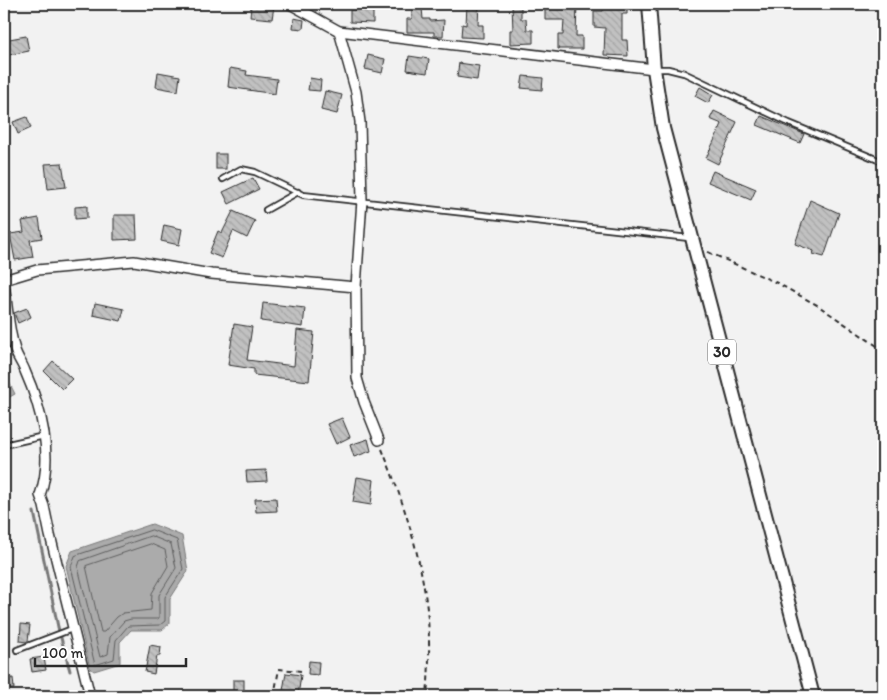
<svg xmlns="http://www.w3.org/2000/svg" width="887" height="700" font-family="Itim,sans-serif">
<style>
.water{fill:#ababab;stroke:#787878}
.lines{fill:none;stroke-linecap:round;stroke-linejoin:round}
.shore{stroke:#5e5e5e;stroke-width:1}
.stream{stroke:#787878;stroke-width:3}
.building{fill:url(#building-back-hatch);stroke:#2b2b2b}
.service-casing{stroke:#2b2b2b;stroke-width:8}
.minor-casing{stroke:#2b2b2b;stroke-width:12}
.primary-casing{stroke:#2b2b2b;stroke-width:16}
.path{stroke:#2b2b2b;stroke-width:2;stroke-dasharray:5 4;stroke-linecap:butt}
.service{stroke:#fff;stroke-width:4.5}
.minor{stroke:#fff;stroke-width:9}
.primary{stroke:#fff;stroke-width:12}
.labels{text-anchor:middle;stroke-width:4.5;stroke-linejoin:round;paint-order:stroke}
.shield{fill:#fff;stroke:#6b6b6b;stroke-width:1}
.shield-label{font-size:15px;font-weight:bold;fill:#2b2b2b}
</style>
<defs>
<pattern id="building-back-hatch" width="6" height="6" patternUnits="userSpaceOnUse" patternTransform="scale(1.25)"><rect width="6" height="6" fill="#c1c1c1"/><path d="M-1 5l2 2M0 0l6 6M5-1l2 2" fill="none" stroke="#a6a6a6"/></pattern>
</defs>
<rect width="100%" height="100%" fill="#f2f2f2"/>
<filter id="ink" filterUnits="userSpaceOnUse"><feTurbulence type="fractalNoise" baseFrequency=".02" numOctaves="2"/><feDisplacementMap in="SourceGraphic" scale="10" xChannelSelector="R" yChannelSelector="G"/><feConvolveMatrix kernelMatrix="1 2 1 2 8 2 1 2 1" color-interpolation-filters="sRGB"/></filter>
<g filter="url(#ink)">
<g class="water">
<polygon points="4,372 15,394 4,400"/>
<polygon points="152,524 182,536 188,571 170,599 170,623 162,630 131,630 120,642 120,663 94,671 90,668 66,566 72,551"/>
</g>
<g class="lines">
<g class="shore">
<polygon points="152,530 177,540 183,569 165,597 165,621 160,625 128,626 116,640 114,659 95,665 71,567 75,556"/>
<polygon points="151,536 171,544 176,568 159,595 159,618 157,619 131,619 124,621 110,637 108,654 100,657 78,567 80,561"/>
<polygon points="151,544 165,550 168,566 152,593 151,610 123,613 117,617 104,632 101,632 86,566"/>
</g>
<g class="stream">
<polyline points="34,512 58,627 70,671"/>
<polyline points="75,691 76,696"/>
</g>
</g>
<g class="building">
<polygon points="356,4 366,4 366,9 373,9 373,23 350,22 350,10 355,10"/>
<polygon points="467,4 479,4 478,25 483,25 483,38 461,37 462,24 466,25"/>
<polygon points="545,4 577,4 576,36 582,36 582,49 558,49 558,35 563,35 564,20 545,20"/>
<polygon points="251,5 274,6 272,19 250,17"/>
<polygon points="603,5 627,6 627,14 622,14 622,40 627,40 628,56 604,55 605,28 594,27 594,11 603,11"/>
<polygon points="512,6 521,6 521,19 526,19 527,30 533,30 533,43 510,44 510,30 513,30"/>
<polygon points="412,8 422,8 423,19 430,19 430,21 444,20 443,36 434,36 434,32 407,32 407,19 412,19"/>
<polygon points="294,18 304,20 303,29 293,28"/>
<polygon points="26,36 29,51 4,56 4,40"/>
<polygon points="368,55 385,59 382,73 365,69"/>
<polygon points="409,56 429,59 427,73 407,70"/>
<polygon points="459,63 479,66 477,80 457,77"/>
<polygon points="230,68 247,71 246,75 277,79 275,94 228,87"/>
<polygon points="158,72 180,76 178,91 156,87"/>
<polygon points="523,76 543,78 542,90 521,88"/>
<polygon points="310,78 321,80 320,91 308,90"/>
<polygon points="700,87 713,95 708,103 695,96"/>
<polygon points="325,91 342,95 337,114 321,110"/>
<polygon points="714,111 737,122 718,164 706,158 722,124 710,119"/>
<polygon points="761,116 804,134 800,143 757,125"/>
<polygon points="27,117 31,128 18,134 13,122"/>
<rect x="216" y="154" width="10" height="15"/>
<polygon points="62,163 66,187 48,189 45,164"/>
<polygon points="713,171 756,189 751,200 708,182"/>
<polygon points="253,178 259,189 229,204 223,192"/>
<polygon points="810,200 839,213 824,257 813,254 814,251 795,244"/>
<polygon points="87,206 87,218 75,219 75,207"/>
<polygon points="233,211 255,221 247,238 233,231 222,258 209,253 218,231 222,233"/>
<polygon points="114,215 136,215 137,239 114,240"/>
<polygon points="39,218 42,238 30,240 33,257 15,260 10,234 24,232 22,221"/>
<polygon points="164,225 182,229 179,245 161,241"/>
<polygon points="95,303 124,309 121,321 93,315"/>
<polygon points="263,303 305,308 303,327 261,321"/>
<polygon points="27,308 31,317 18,323 14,313"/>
<polygon points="234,324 252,327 247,360 294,366 297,330 314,332 309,381 254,375 254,369 228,365"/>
<polygon points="53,361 72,379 62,389 44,371"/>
<polygon points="342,418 350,437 336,444 327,424"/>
<polygon points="368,439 371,451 354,457 350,445"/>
<polygon points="266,470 267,481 247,482 246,471"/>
<polygon points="357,477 374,480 371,505 353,502"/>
<polygon points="276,498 277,511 256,512 255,499"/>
<polygon points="21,624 30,625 28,641 26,642 20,641"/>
<polygon points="150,645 161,647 160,656 157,656 154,674 145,672"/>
<polygon points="44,657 46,670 32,672 30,659"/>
<polygon points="309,661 319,662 318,675 308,674"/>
<polygon points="286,673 301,675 298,696 282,696"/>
<polygon points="13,678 14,689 4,690 4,679"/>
<rect x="233" y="680" width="11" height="16"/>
</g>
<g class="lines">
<g class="service-casing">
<g id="service">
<polyline points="654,69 668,69 684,73 789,123 883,162"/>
<polyline points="223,179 241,169 255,172 303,195 689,238"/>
<polyline points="266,210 298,192"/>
<polyline points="4,338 10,334"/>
<polyline points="4,445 44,436"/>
<polyline points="17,650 72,629"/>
</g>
</g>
<g class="minor-casing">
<g id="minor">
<polyline points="290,4 339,31 654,69"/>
<polyline points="339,31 356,92 360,122 362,200 356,287 357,378 364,402 379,440"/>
<polyline points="4,280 37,270 134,261 211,274 356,287"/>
<path d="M4,285c4,21 4,44 11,65 2,7 7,13 10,21 16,36 29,85 15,124l4,11 6,29 40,161"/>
</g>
</g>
<g class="primary-casing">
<polyline id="primary" points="649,4 654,69 663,128 813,696"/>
</g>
<g class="path">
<polyline points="708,252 777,283 817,305 883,350"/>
<path d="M382,449c22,54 41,112 46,170 2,26 1,52 -1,77"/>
<polyline points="274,696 279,669 301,671"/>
</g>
<use href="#service" class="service"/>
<use href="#minor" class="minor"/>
<use href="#primary" class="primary"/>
</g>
</g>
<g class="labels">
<rect class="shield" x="708" y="339.5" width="28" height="25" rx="4"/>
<g class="shield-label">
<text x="722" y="357">30</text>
</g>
</g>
<rect width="887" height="700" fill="none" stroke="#fff" stroke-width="20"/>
<rect x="10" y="10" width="867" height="680" fill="none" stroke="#2b2b2b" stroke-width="2" filter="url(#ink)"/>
<path d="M35 658v8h151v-8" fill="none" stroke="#2b2b2b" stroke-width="2.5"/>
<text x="42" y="658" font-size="15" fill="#2b2b2b" stroke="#ffffff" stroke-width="4" paint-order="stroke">100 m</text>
</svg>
